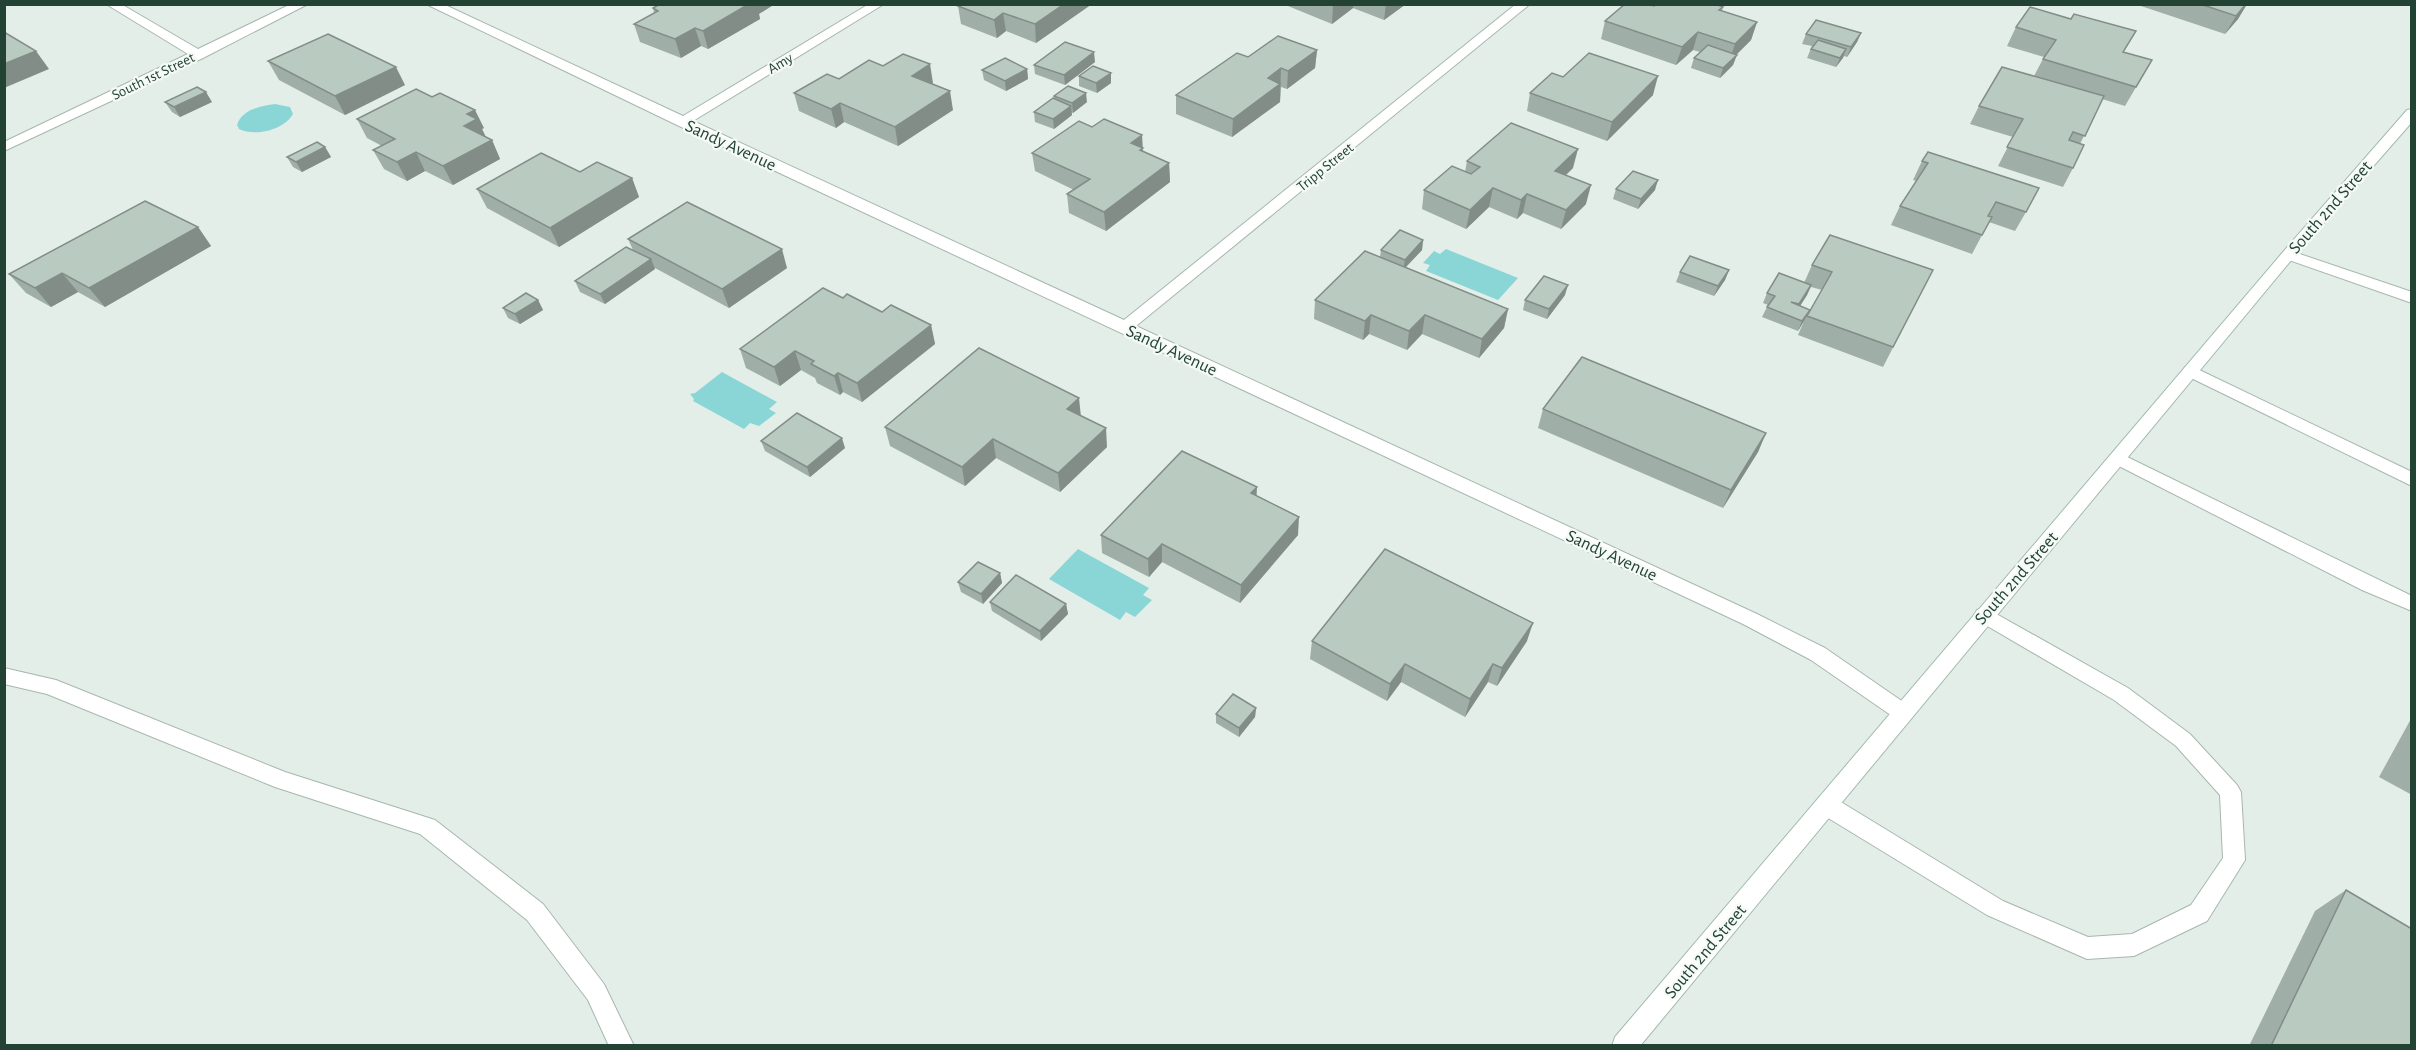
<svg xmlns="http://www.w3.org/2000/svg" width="2416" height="1050" font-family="'Alegreya Sans',sans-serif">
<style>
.water{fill:#8ad6d6}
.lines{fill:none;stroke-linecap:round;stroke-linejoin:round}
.lane-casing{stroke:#a6b7ae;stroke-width:2}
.street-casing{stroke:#a6b7ae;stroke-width:2}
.secondary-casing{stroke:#a2bbae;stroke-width:2}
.lane{fill:#fff;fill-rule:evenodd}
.street{fill:#fff;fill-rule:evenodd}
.secondary{fill:#fff;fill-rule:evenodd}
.wall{fill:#9faea6;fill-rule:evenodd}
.shaded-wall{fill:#828d87}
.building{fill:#b9cac1;stroke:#828d87;stroke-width:1.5}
.labels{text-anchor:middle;stroke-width:4.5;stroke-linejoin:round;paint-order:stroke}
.far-street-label{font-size:15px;fill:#224234;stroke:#f5faf7}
.street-label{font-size:18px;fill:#224234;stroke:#f5faf7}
</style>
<rect width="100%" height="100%" fill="#e4eee8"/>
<g class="water">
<path d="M275,104l15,3 3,7c-9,16 -38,23 -54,15l-2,-4c5,-16 24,-19 38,-21z"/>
<polygon points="1446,249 1518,278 1498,300 1426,271 1430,265 1423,263 1434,251 1440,254"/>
<polygon points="722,372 777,402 769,409 776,413 759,426 750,423 744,429 693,401 694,399 690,394 695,393"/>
<polygon points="1078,549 1149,588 1143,595 1152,600 1135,617 1126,612 1120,620 1049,579"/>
</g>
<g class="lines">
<g class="lane-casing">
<g id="lane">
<polygon points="2288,250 2412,292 2412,303 2283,258 2281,255"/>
<polygon points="2191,366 2412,472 2412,486 2185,375 2183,371 2185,367"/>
<polygon points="2119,453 2412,596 2412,611 2362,590 2113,463 2110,459 2113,455"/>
<polygon points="1984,607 2128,688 2190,734 2237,785 2241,792 2245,860 2207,921 2134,956 2087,959 1987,915 1820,813 1817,806 1820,799 1828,796 1836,799 2003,901 2088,937 2132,934 2191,905 2223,858 2220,795 2176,746 2114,700 1977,620 1974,615 1977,610"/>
<polygon points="4,668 56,680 285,772 435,820 543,904 604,984 634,1046 609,1046 588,1000 527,920 420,834 275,787 47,694 4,684"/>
</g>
</g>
<g class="street-casing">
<g id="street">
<polygon points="106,4 121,4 198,49 291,4 308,4 203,58 4,151 4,142 188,54"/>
<polygon points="426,4 443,4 683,116 869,4 884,4 693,121 1124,320 1516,4 1530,4 1136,326 1757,614 1825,648 1909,706 1912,712 1909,718 1902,721 1895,718 1811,660 1743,624 677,125"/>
</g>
</g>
<g class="secondary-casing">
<polygon id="secondary" points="2412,109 2412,122 2293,258 1640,1046 1612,1046 1615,1037 2283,252 2407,110"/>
</g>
<use href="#lane" class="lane"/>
<use href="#street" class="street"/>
<use href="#secondary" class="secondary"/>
</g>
<g class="wall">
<polygon points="1092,4 1036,43 1006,31 997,38 961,24 958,6"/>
<polygon points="1283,4 1406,4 1384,20 1353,8 1332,24"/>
<polygon points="2135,4 2247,4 2238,19 2225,34"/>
<polygon points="1654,6 1723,7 1722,11 1757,22 1751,40 1736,55 1733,65 1720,78 1691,68 1694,58 1700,52 1693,50 1676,65 1601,39 1605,21"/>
<polygon points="653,8 759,14 760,19 708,49 701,46 681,58 640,42 634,24 654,13"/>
<polygon points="2016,27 2124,52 2152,60 2125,106 2102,99 2080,144 2073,168 2063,187 1998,166 2013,137 1970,124 1979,106 2034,76 2044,57 2007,46"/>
<polygon points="1861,33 1857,42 1847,57 1844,56 1836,67 1807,58 1812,46 1802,44 1806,34"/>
<polygon points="1317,50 1315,68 1287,89 1281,87 1280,102 1232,137 1176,114 1176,95 1248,57"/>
<polygon points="268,61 405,85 345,115 279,80"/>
<polygon points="1095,62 1065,85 1035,74 1034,65"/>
<polygon points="883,66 933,83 932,84 953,110 898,146 844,122 836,128 799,111 794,93"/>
<polygon points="1027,69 1028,79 1006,91 984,80 982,70"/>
<polygon points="1079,76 1111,83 1097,93 1079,86"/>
<polygon points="1563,77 1653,95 1607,141 1527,111 1530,93"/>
<polygon points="1054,96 1087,102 1073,113 1071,112 1072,115 1054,129 1035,122 1034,112 1054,99"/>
<polygon points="165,102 212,102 180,117 172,112"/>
<polygon points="357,119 484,128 482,129 486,137 492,140 500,159 453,185 425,171 407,181 384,169 373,150 382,146 367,138"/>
<polygon points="1092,127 1142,135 1143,151 1169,163 1170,182 1106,231 1069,213 1067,194 1074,190 1035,171 1032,153"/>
<polygon points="325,147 331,157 302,172 293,167 287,157"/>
<polygon points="1928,152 2026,212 2015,231 1989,222 1972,254 1891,225 1900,206 1916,181 1913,180 1922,161"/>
<polygon points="1467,161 1573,168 1566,175 1586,204 1561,229 1523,213 1517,219 1489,207 1466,229 1422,209 1424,190 1465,172"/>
<polygon points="632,178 639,197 559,247 487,208 477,189"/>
<polygon points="1616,189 1655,190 1638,209 1613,199"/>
<polygon points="198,227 211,246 105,307 78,292 51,307 26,293 9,274"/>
<polygon points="628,239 787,268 729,308 655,268 655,269 605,304 580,292 575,281 633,250"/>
<polygon points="1423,240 1422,250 1406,267 1508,309 1504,328 1479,358 1422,334 1407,350 1369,334 1363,340 1314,319 1315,300 1380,257 1381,250"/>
<path d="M1812,265l121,5 -50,97 -85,-32 6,-14 -6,10 -36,-14 6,-12 -5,-2 4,-10 37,-10zM1811,287l11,3 -14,24 -8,-8 7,-11z"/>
<polygon points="1729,270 1725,280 1714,296 1676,282 1680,272"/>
<polygon points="1565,295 1547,319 1523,310 1525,300"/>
<polygon points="843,298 882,312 931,325 935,344 862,402 843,392 840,395 817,383 815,378 801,370 780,386 746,368 740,349"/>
<polygon points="538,300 543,310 520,324 508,318 503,308"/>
<polygon points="1543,409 1766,433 1758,452 1723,508 1538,428"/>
<polygon points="1081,415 1107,447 1060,492 996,458 965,486 890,446 885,427"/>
<polygon points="761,441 845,448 810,477 765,451"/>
<polygon points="1256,496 1298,535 1240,603 1162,562 1149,577 1102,553 1101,535"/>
<polygon points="1000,573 1002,583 983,604 961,592 958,582"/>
<polygon points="990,602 1066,604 1068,614 1041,641 992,611"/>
<polygon points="1312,641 1527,641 1497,686 1488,682 1465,717 1401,682 1387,701 1310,659"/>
<polygon points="1256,708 1255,717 1239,737 1216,723 1216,714"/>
<polygon points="2412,717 2412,795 2379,777"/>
<polygon points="2346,890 2412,1046 2249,1046 2315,911"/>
</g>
<g class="shaded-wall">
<polygon points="749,4 775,4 759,14 760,19 708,49 703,31"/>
<polygon points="1064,4 1092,4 1036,43 1035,24"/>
<polygon points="1334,4 1354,4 1353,8 1332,24 1333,6"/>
<polygon points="1386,4 1406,4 1384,20"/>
<polygon points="2246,4 2247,4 2238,19 2225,34 2236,16"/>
<polygon points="1003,13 1006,31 997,38 994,20"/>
<polygon points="1757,22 1751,40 1729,62 1735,44"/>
<polygon points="695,28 701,46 681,58 675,39"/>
<polygon points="1698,32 1693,50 1676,65 1682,47"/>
<polygon points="1861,33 1857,42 1847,57 1851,47"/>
<polygon points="1846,49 1843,58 1836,67 1840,58"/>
<polygon points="1317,50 1315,68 1287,89 1288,71"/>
<polygon points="36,51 49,69 4,88 4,64"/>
<polygon points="1094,52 1095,62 1065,85 1064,75"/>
<polygon points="1737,55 1733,65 1720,78 1723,68"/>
<polygon points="930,64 933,83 916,94 912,76"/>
<polygon points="396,67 405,85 345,115 335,96"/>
<polygon points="1281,68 1280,102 1232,137 1233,119 1268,78"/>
<polygon points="1027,69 1028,79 1006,91 1005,81"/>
<polygon points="1111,73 1111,83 1097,93 1096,83"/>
<polygon points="1658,76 1653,95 1607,141 1612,122"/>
<polygon points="950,91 953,110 898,146 895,127"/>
<polygon points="206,92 212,102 180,117 174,107"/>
<polygon points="1086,93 1087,102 1073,113 1072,103"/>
<polygon points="840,103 844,122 836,128 831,109"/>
<polygon points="1071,106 1072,115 1054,129 1053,119"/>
<polygon points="475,110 484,128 482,129 486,138 464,126 467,114"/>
<polygon points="1142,135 1143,167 1131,143"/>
<polygon points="492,140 500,159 453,185 443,166"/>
<polygon points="325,147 331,157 302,172 296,162"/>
<polygon points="1578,149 1573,168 1551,189 1555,171"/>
<polygon points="416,152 425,171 407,181 397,162"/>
<polygon points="1169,163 1170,182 1106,231 1104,212"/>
<polygon points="632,178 639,197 559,247 550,228"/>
<polygon points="1658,180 1655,190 1638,209 1641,199"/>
<polygon points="1591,185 1586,204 1561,229 1566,210"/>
<polygon points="1493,188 1489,207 1466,229 1470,210"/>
<polygon points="1527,194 1523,213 1517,219 1521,200"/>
<polygon points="198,227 211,246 105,307 89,288"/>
<polygon points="1423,240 1422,250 1403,270 1405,260"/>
<polygon points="782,249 787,268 729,308 722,289"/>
<polygon points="651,259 655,269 605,304 600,294"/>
<polygon points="1729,270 1725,280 1714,296 1718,286"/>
<polygon points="62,273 78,292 51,307 35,288"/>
<polygon points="1568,285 1565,295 1547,319 1549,309"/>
<polygon points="1811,285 1807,295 1795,314 1799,304"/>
<polygon points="538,300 543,310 520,324 515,314"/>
<polygon points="1508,309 1504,328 1479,358 1482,339"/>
<polygon points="1810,310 1804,321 1798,331 1802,321"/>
<polygon points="1371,315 1369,334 1363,340 1365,321"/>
<polygon points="1425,315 1422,334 1407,350 1409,331"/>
<polygon points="931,325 935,344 862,402 857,383"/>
<polygon points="795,351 801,370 780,386 774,367"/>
<polygon points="838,373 843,392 840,395 834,376"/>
<polygon points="1079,398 1081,417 1067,409"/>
<polygon points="1106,428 1107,447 1060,492 1058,473"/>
<polygon points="1766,433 1758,452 1723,508 1731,490"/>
<polygon points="842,438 845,448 810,477 807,467"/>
<polygon points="993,439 996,458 965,486 962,467"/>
<polygon points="1257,487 1256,506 1251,493"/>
<polygon points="1299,517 1298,535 1240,603 1241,585"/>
<polygon points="1162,544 1162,562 1149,577 1148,559"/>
<polygon points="1000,573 1002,583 983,604 981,594"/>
<polygon points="1066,604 1068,614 1041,641 1040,631"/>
<polygon points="1533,623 1527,641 1497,686 1502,668"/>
<polygon points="1405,664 1401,682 1387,701 1390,684"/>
<polygon points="1493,664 1488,682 1465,717 1470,699"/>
<polygon points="1256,708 1255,717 1239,737 1239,728"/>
</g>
<g class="building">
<polygon points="660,4 749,4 703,31 695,28 675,39 634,24 658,11 653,8"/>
<polygon points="961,4 1064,4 1035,24 1003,13 994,20 958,6"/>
<polygon points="1625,4 1648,4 1654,6 1656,4 1715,4 1723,7 1719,10 1757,22 1735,44 1698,32 1682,47 1605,21"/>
<polygon points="2200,4 2246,4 2236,16"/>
<polygon points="2030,7 2071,19 2074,14 2136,31 2123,52 2152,60 2136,87 2043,59 2056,40 2016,27"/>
<polygon points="1816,20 1861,33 1851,47 1806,34"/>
<polygon points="4,32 36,51 4,64"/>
<polygon points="328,34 396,67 335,96 268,61"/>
<polygon points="1278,36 1317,50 1288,71 1281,68 1268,78 1280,84 1233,119 1176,95 1237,53 1248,57"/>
<polygon points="1818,40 1846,49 1840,58 1811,49"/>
<polygon points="1065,42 1094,52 1064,75 1034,65"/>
<polygon points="1708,45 1737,55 1723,68 1694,58"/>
<polygon points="1589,53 1658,76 1612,122 1530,93 1552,73 1563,77"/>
<polygon points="903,54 930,64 912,76 950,91 895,127 840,103 831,109 794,93 827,74 839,79 869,60 883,66"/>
<polygon points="1005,58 1027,69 1005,81 982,70"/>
<polygon points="1093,66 1111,73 1096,83 1079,76"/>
<polygon points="2002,67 2104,96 2085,136 2073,132 2069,140 2084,145 2073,168 2007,147 2023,119 1979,106"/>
<polygon points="1068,86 1086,93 1072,103 1054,96"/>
<polygon points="197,87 206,92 174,107 165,102"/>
<polygon points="416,89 432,97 440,93 475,110 467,114 477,119 464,126 492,140 443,166 416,152 397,162 373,150 395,139 357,119"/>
<polygon points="1053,98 1071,106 1053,119 1034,112"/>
<polygon points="1104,119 1142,135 1131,143 1143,148 1140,150 1169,163 1104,212 1067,194 1090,179 1032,153 1079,121 1092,127"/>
<polygon points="1511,123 1578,149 1555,171 1591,185 1566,210 1527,194 1521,200 1493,188 1470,210 1424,190 1452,166 1471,174 1480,167 1467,161"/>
<polygon points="317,142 325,147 296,162 287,157"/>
<polygon points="1928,152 2039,188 2026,212 1996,202 1988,216 1992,217 1982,235 1900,206 1928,163 1922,161"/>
<polygon points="541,153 580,172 597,162 632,178 550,228 477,189"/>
<polygon points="1633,171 1658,180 1641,199 1616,189"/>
<polygon points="145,201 198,227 89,288 62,273 35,288 9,274"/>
<polygon points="687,202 782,249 722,289 628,239"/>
<polygon points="1400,230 1423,240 1405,260 1381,250"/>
<polygon points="1830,235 1933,270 1893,347 1807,316 1832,272 1812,265"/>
<polygon points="626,247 651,259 600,294 575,281"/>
<polygon points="1365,251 1508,309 1482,339 1425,315 1409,331 1371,315 1365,321 1315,300"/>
<polygon points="1690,256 1729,270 1718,286 1680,272"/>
<polygon points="1779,273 1811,285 1799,304 1791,302 1810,310 1802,321 1767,307 1775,296 1767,293"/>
<polygon points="1544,276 1568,285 1549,309 1525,300"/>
<polygon points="823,288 843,298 847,294 882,312 891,305 931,325 857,383 838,373 834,376 811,364 814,361 795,351 774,367 740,349"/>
<polygon points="526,293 538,300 515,314 503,308"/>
<polygon points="979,348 1079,398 1067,409 1106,428 1058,473 993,439 962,467 885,427"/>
<polygon points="1582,357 1766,433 1731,490 1543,409"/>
<polygon points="797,413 842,438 807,467 761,441"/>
<polygon points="1182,451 1257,487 1251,493 1299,517 1241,585 1162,544 1148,559 1101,535"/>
<polygon points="1385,549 1533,623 1502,668 1493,664 1470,699 1405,664 1390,684 1312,641"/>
<polygon points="978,562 1000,573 981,594 958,582"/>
<polygon points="1016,575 1066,604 1040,631 990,602"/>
<polygon points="1233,694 1256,708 1239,728 1216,714"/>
<polygon points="2346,890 2412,929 2412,1046 2271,1046"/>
</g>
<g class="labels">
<g class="far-street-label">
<text transform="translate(780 63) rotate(-31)" y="5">Amy</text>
<text transform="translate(153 76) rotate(-26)" y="5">South 1st Street</text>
<text transform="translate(1325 167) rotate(-39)" y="5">Tripp Street</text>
</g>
<g class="street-label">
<text transform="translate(731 145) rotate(25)" y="6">Sandy Avenue</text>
<text transform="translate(2330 207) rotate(-49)" y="6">South 2nd Street</text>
<text transform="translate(1172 350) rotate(25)" y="6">Sandy Avenue</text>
<text transform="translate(1612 555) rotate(25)" y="6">Sandy Avenue</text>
<text transform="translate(2016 578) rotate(-49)" y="6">South 2nd Street</text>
<text transform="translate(1705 951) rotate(-50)" y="6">South 2nd Street</text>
</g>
</g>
<rect width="2416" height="1050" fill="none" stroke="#224234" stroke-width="12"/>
</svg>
